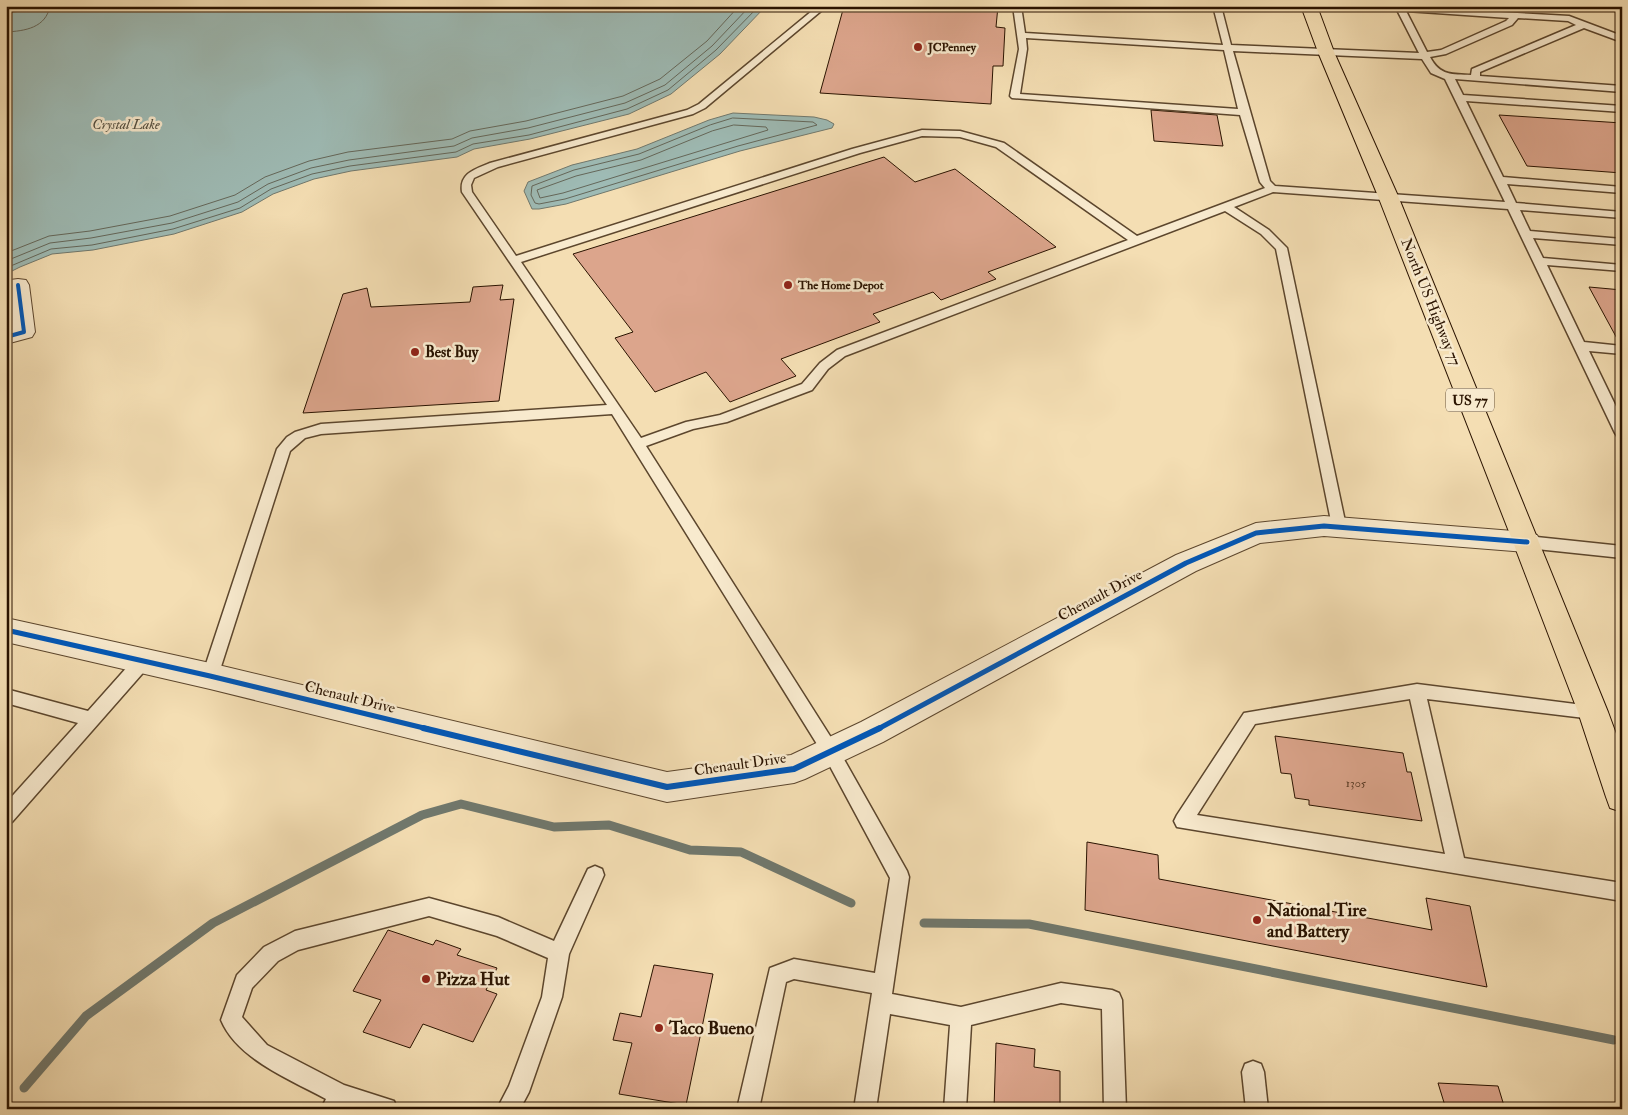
<svg xmlns="http://www.w3.org/2000/svg" width="1628" height="1115" font-family="'IM FELL Double Pica',serif">
<style>
.water{fill:#9ebbb5;stroke:#70786d}
.lines{fill:none;stroke-linecap:round;stroke-linejoin:round}
.shore{stroke:#64675a;stroke-width:1}
.stream{stroke:#70786d;stroke-width:9}
.building{fill:#dca58c;stroke:#2a1300}
.lane-casing{stroke:#5c462d;stroke-width:3}
.street-casing{stroke:#5c462d;stroke-width:2}
.primary-casing{stroke:#2a1300;stroke-width:2}
.lane{fill:#f8eace;fill-rule:evenodd}
.street{fill:#f8eace;fill-rule:evenodd}
.primary{fill:#f4deb3;fill-rule:evenodd}
.cycleway-far2-casing{stroke:#f8eace;stroke-width:6}
.cycleway-far1-casing{stroke:#f8eace;stroke-width:8}
.cycleway-casing{stroke:#f8eace;stroke-width:9}
.cycleway-far2{stroke:#0057b8;stroke-width:4}
.cycleway-far1{stroke:#0057b8;stroke-width:5}
.cycleway{stroke:#0057b8;stroke-width:6}
.poi-dot{fill:#8f2418;stroke:#f8eace;stroke-width:2}
.labels{text-anchor:middle;stroke-width:5;stroke-linejoin:round;paint-order:stroke}
.far-poi-label{font-size:12px;font-weight:bold;fill:#2a1300;stroke:#f8eace;text-anchor:start}
.number-label{font-size:12px;fill:#563823}
.far-water-label{font-size:14px;font-style:italic;fill:#534e3f;stroke:#f8eace}
.shield{fill:#f8eace;stroke:#68543e;stroke-width:1}
.shield-label{font-size:14px;font-weight:bold;fill:#2a1300}
.street-label{font-size:15px;fill:#2a1300;stroke:#f8eace}
.poi-label{font-size:15px;font-weight:bold;fill:#2a1300;stroke:#f8eace;text-anchor:start}
.near-poi-label{font-size:18px;font-weight:bold;fill:#2a1300;stroke:#f8eace;text-anchor:start}
</style>
<rect width="100%" height="100%" fill="#f4deb3"/>
<filter id="stains"><feTurbulence type="fractalNoise" baseFrequency=".004" numOctaves="4"/><feColorMatrix values="0 0 0 0 .2 0 0 0 0 .09 0 0 0 0 .02 0 0 0 .5 -.17"/></filter>
<radialGradient id="worn" r=".72"><stop offset=".6" stop-color="#630" stop-opacity="0"/><stop offset="1" stop-color="#630" stop-opacity=".3"/></radialGradient>
<g class="water">
<polygon points="42,6 766,6 720,54 671,94 629,114 530,139 474,149 457,157 351,171 314,179 273,194 242,212 174,234 93,250 52,254 20,267 6,274 6,14"/>
<polygon points="733,113 814,117 827,120 834,124 832,128 740,151 566,204 539,209 532,209 524,191 528,182 572,165 637,149 709,120"/>
</g>
<g class="lines">
<g class="shore">
<path d="M6,32c19,-1 40,-4 44,-26"/>
<polygon points="733,118 813,122 817,125 738,146 565,199 539,204 535,203 531,195 532,186 574,170 639,154 710,125"/>
<polygon points="734,125 766,127 768,130 563,193 540,198 537,190 576,176 641,160 712,131"/>
<polyline points="6,253 49,236 90,231 170,216 235,195 265,177 309,161 348,152 452,139 470,131 526,121 623,96 660,79 707,41 739,6"/>
<polyline points="6,261 50,243 91,238 172,223 238,202 268,184 311,168 349,160 454,146 472,138 528,128 625,103 665,85 712,46 750,6"/>
<polyline points="6,268 51,249 92,245 173,229 240,208 271,189 312,174 350,166 456,152 473,144 529,135 627,109 668,90 716,50 759,6"/>
</g>
<g class="stream">
<polyline points="924,923 1029,924 1614,1040"/>
<polyline points="24,1088 86,1016 213,923 422,815 461,804 554,827 609,825 690,850 741,852 851,903"/>
</g>
</g>
<g class="building">
<polygon points="844,6 998,6 996,27 1005,28 1003,66 993,66 991,104 820,93"/>
<polygon points="1151,110 1217,115 1223,146 1154,141"/>
<polygon points="1499,115 1622,123 1622,173 1527,166"/>
<polygon points="884,157 915,182 955,169 1056,247 988,272 996,279 941,300 933,292 873,314 880,322 781,359 796,376 730,402 706,372 655,392 615,338 633,332 573,254"/>
<polygon points="503,285 500,300 514,299 499,401 303,413 343,294 367,288 371,307 470,302 473,287"/>
<polygon points="1589,287 1622,290 1622,344 1620,344"/>
<polygon points="1275,736 1403,753 1407,772 1411,772 1422,821 1309,805 1309,800 1295,798 1291,774 1281,773"/>
<polygon points="1087,842 1158,855 1159,879 1432,930 1426,898 1470,906 1487,987 1085,910"/>
<polygon points="388,930 433,945 436,940 461,949 457,955 497,968 486,990 497,994 473,1042 423,1024 410,1048 363,1032 381,1000 353,991"/>
<polygon points="654,965 713,974 686,1105 619,1094 632,1043 613,1040 620,1013 641,1017"/>
<polygon points="996,1043 1035,1049 1034,1067 1060,1071 1060,1109 994,1109"/>
<polygon points="1438,1083 1498,1086 1505,1109 1446,1109"/>
</g>
<g class="lines">
<g class="lane-casing">
<g id="lane">
<path d="M818,6h9l-122,102 -12,6 -195,53 -24,11 -3,7 1,7 44,64 336,-107 70,-19 38,1 44,12 133,93 128,-48 -5,-6 -20,-67 -228,-17 -2,-2 9,-47 -6,-43h8l4,27 198,12 -10,-39h8l10,39 188,8 -24,-47 174,10 53,20v6l-38,-14 -104,44v4l142,10v6l-167,-13 8,16 159,11v6l-156,-11 37,76 119,10v6l-115,-9 9,19 106,9v6l-102,-8 10,21 92,8v6l-89,-7 10,20 79,7v6l-75,-6 37,77 38,4v8l-33,-3 33,68v19l-5,-2 -2,-3 -107,-224 -235,-17 -39,15 35,23 18,18 59,278 -2,4 -5,1 -5,-1 -2,-4 -56,-277 -15,-15 -36,-23 -380,145 -17,13 -16,21 -85,32 -34,7 -47,17 191,301 70,124 2,6 -17,117 69,13 100,-24 51,7 7,3 3,7 4,109h-22l-2,-100 -41,-6 -90,22 -5,84h-22l6,-84 -60,-11 -14,95h-22l18,-116 -78,-14 -8,3 -27,127h-22l33,-141 24,-9 81,14 15,-95 -65,-121 -213,-343 -291,20 -16,4 -15,13 -72,225 -2,5 -6,2 -6,-2 -2,-5 75,-227 10,-12 8,-5 26,-8 286,-19 -145,-213c-3,-19 14,-23 28,-29l197,-53 12,-6zM1406,11l103,7 -3,3 -65,29 -14,2zM1518,18l50,3 8,4 -104,44 -1,6c-19,-1 -31,1 -41,-18l16,-3 66,-29zM1026,38l198,12 14,59 -218,-15 7,-45zM1233,51l189,8 9,14 14,6 60,123 -230,-16 -5,-5zM922,136l38,1 36,10 132,93 -291,110 -17,13 -18,21 -82,31 -34,7 -45,16 -120,-176 339,-109z"/>
<polygon points="1527,536 1622,546 1622,558 1527,548 1522,546 1520,542 1522,538"/>
<polygon points="143,654 149,656 151,661 149,666 12,822 6,824 6,803 78,723 6,703 6,689 88,711 137,656"/>
<path d="M1417,684l182,23 2,5 -2,5 -6,2 -166,-20 37,159 158,25v18l-445,-74 -3,-6 3,-6 67,-102zM1410,699l35,155 -248,-39 58,-91z"/>
<path d="M595,866l7,3 2,6 -35,79 -7,43 -33,95 -9,17h-23l12,-23 33,-89 6,-39 -51,-22 -68,-20 -131,34 -20,11 -26,27 -10,29 25,28 77,40 50,16 3,8h-76l5,-10c-35,-19 -89,-40 -105,-79l16,-45 27,-28 31,-16 134,-33 69,19 56,24 34,-72z"/>
<polygon points="1253,1061 1261,1064 1264,1072 1268,1109 1246,1109 1242,1072 1245,1064"/>
</g>
</g>
<g class="street-casing">
<g id="street">
<polygon points="18,279 26,280 29,285 35,332 32,337 6,344 6,330 12,328 7,285 10,280"/>
<polygon points="1324,516 1527,532 1537,535 1541,542 1537,549 1527,552 1324,536 1260,543 1196,571 883,742 805,779 794,783 667,802 210,689 6,642 6,618 210,663 667,772 791,755 861,722 1176,555 1256,523"/>
</g>
</g>
<g class="primary-casing">
<polygon id="primary" points="1301,6 1317,6 1334,52 1398,196 1608,712 1622,750 1622,812 1610,808 1606,797 1578,712 1513,542 1378,196 1318,52"/>
</g>
<use href="#lane" class="lane"/>
<use href="#street" class="street"/>
<use href="#primary" class="primary"/>
<g class="cycleway-far2-casing">
<polyline id="cycleway-far2" points="6,337 24,332 18,285"/>
</g>
<g class="cycleway-far1-casing">
<g id="cycleway-far1">
<polyline points="6,630 210,676 428,729"/>
<polyline points="878,729 1186,563 1256,533 1324,526 1527,542"/>
</g>
</g>
<g class="cycleway-casing">
<polyline id="cycleway" points="423,728 667,787 794,769 880,728"/>
</g>
<use href="#cycleway-far2" class="cycleway-far2"/>
<use href="#cycleway-far1" class="cycleway-far1"/>
<use href="#cycleway" class="cycleway"/>
</g>
<g class="poi-dot">
<circle cx="918" cy="47" r="5"/>
<circle cx="788" cy="285" r="5"/>
<circle cx="415" cy="352" r="5"/>
<circle cx="1257" cy="920" r="5"/>
<circle cx="426" cy="979" r="5"/>
<circle cx="659" cy="1028" r="5"/>
</g>
<g class="labels">
<g class="far-poi-label">
<text x="928" y="51">JCPenney</text>
<text x="798" y="289">The Home Depot</text>
</g>
<g class="number-label">
<text x="1356" y="787">1305</text>
</g>
<g class="far-water-label">
<text x="126" y="129">Crystal Lake</text>
</g>
<rect class="shield" x="1446" y="388.5" width="48" height="23" rx="4"/>
<g class="shield-label">
<text x="1470" y="405">US 77</text>
</g>
<g class="street-label">
<text transform="translate(1431 302) rotate(68)" y="5">North US Highway 77</text>
<text transform="translate(1100 595) rotate(-28)" y="5">Chenault Drive</text>
<text transform="translate(350 697) rotate(14)" y="5">Chenault Drive</text>
<text transform="translate(740 764) rotate(-8)" y="5">Chenault Drive</text>
</g>
<g class="poi-label">
<text x="425" y="357">Best Buy</text>
</g>
<g class="near-poi-label">
<text x="1267" y="916">National Tire<tspan x="1267" dy="21">and Battery</tspan></text>
<text x="436" y="985">Pizza Hut</text>
<text x="669" y="1034">Taco Bueno</text>
</g>
</g>
<rect width="1628" height="1115" fill="none" stroke="#f4deb3" stroke-width="25"/>
<rect x="8" y="8" width="1613" height="1100" fill="none" stroke="#2a1300" stroke-width="2.5"/>
<rect x="12" y="12" width="1603" height="1090" fill="none" stroke="#2a1300"/>
<rect width="100%" height="100%" filter="url(#stains)"/>
<rect width="100%" height="100%" fill="url(#worn)"/>
</svg>
